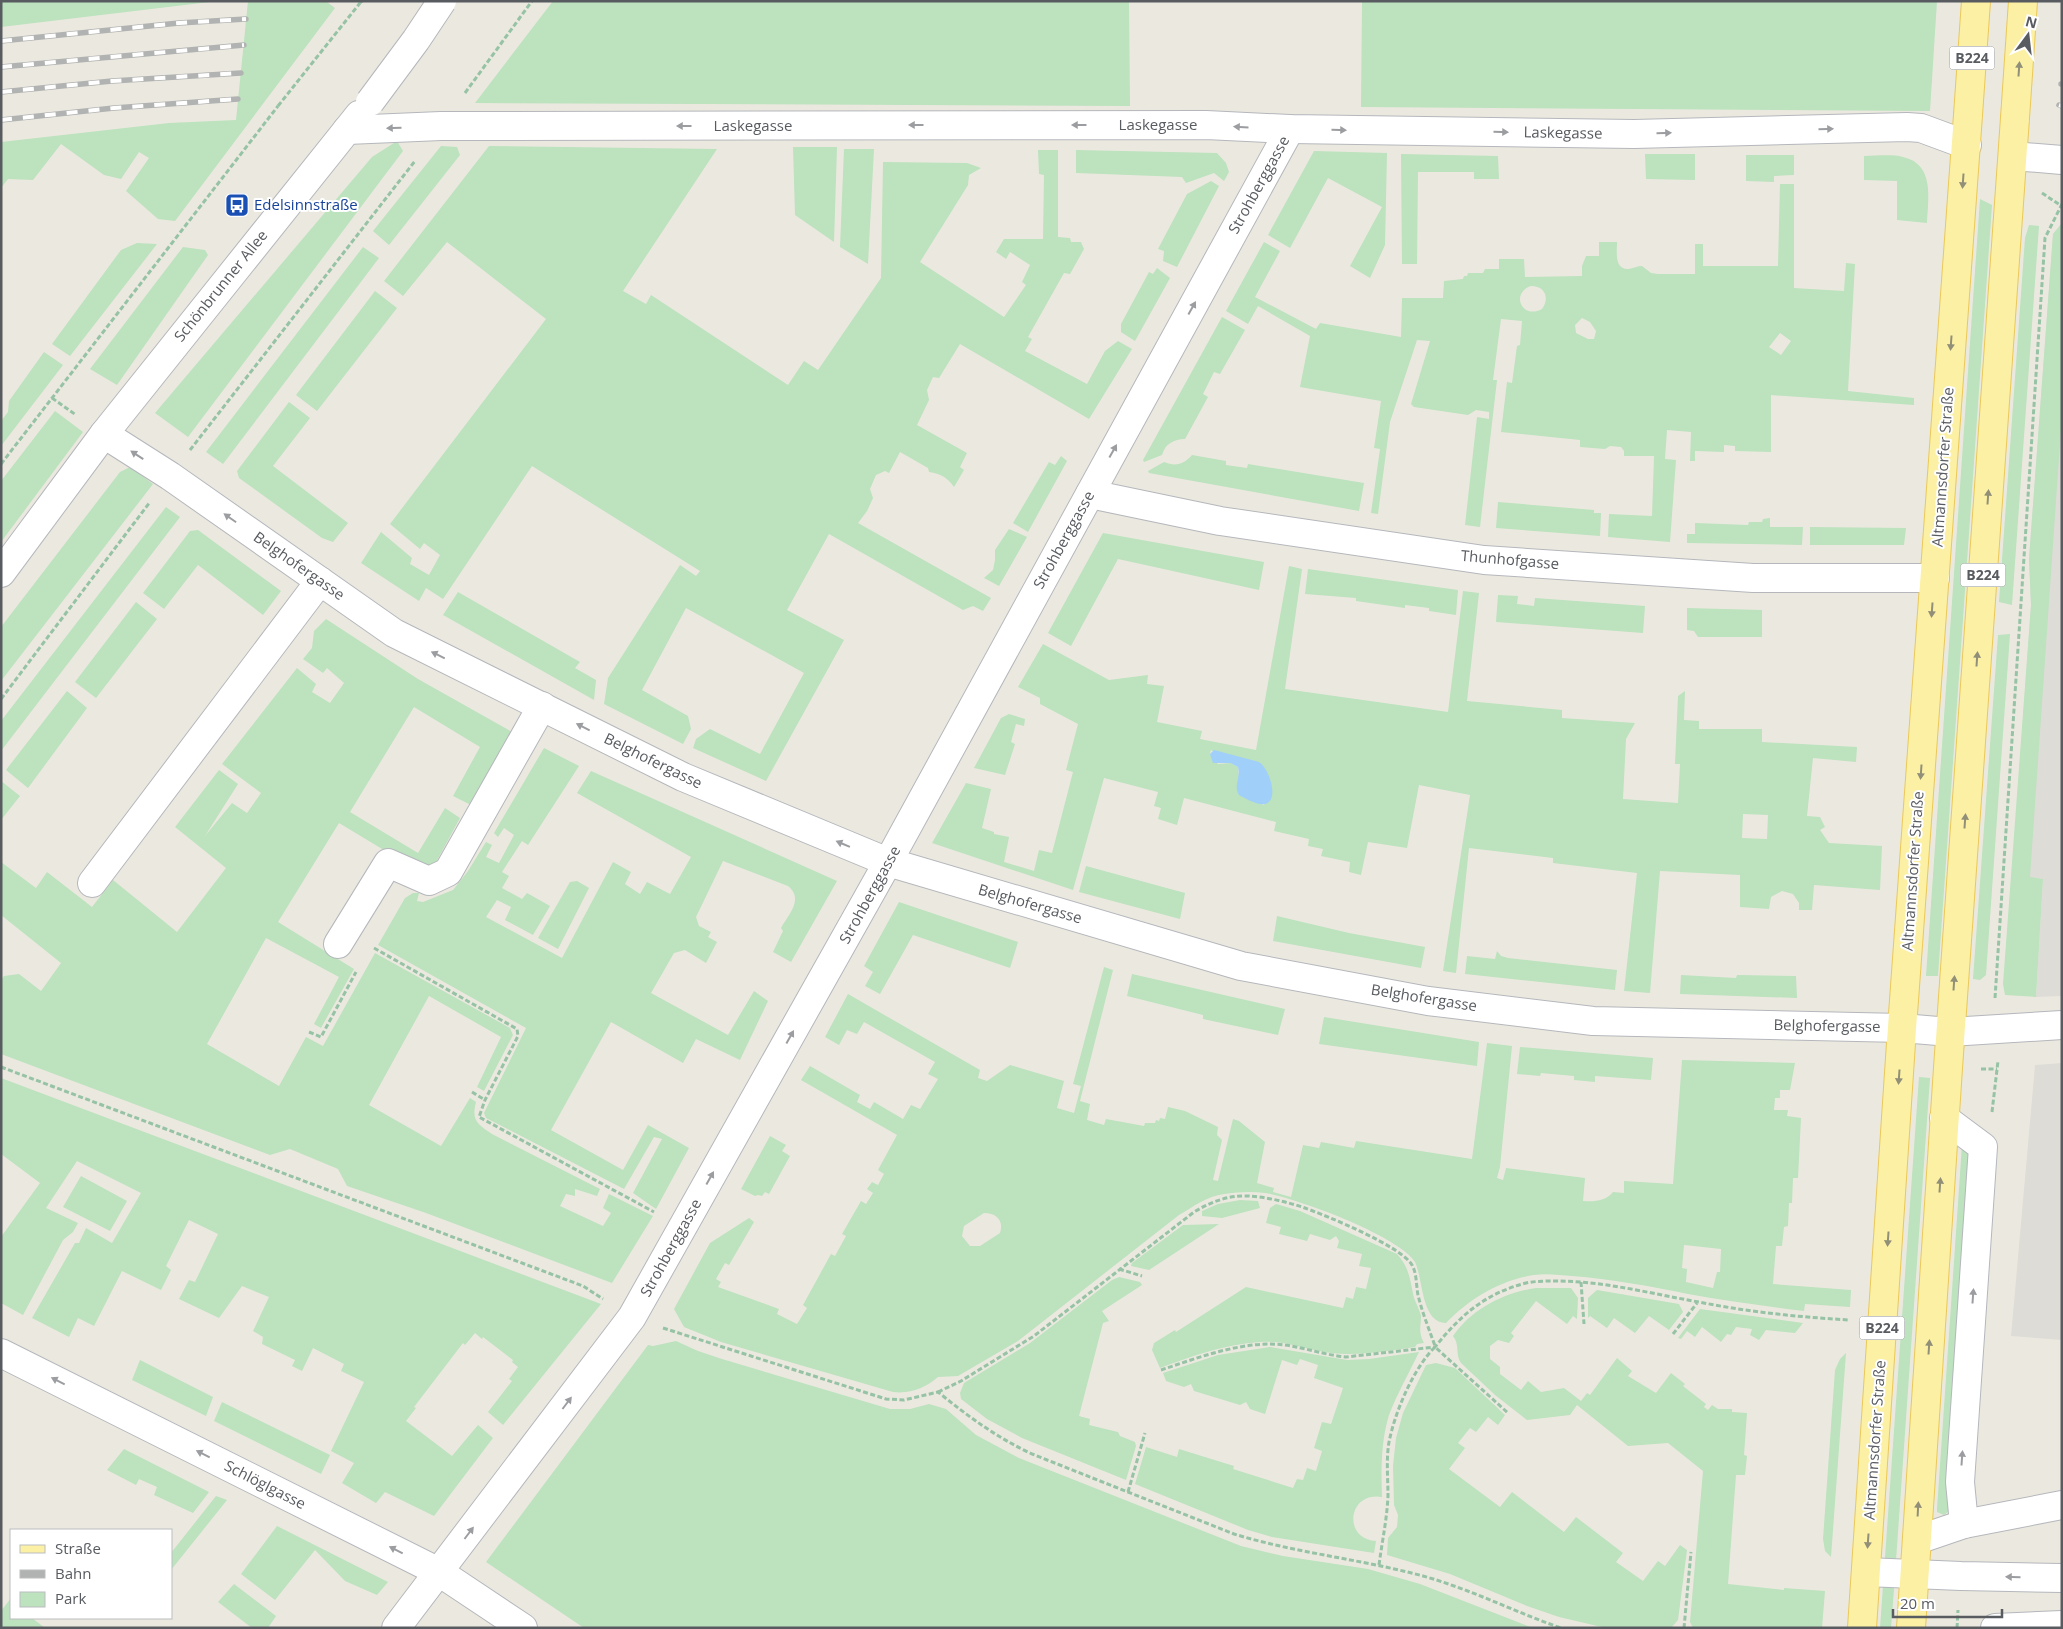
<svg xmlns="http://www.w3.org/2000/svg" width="2063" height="1629" font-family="'Open Sans',sans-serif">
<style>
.industrial{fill:#dedcd7}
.green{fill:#bce2be;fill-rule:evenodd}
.water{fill:#a0cffa}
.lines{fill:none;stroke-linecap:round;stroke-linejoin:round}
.minor-casing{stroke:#b5b7bc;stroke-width:30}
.major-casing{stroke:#eac859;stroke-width:30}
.path{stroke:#96c2a5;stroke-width:3;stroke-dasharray:5 2.5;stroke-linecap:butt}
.minor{stroke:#fff;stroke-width:28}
.major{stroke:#fbf0a4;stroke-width:28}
.rail-casing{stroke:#b1b2b2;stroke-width:5.5}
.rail{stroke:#fff;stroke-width:4;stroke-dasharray:11;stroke-linecap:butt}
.minor-bridge-casing{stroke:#b5b7bc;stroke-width:30;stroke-linecap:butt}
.major-bridge-casing{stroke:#eac859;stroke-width:30;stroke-linecap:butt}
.path-bridge{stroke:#96c2a5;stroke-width:3;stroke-dasharray:5 2.5;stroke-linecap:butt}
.minor-bridge{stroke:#fff;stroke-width:28}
.major-bridge{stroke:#fbf0a4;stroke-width:28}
.oneway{fill:#918f78}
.oneway2{fill:#9b9da0}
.labels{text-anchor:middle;stroke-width:4;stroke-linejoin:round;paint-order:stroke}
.shield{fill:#fff;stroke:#8a8c90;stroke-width:1}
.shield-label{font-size:14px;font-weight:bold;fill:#585b60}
.street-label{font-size:15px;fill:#585b60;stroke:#fff}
.transit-label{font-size:15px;fill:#164399;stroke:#fff;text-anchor:start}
</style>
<rect width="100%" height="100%" fill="#ebe9df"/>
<g class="industrial">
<polygon points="2062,223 2062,996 2036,997 2043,879 2012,876 2031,605 2029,559 2053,234"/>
<polygon points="2062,1063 2062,1340 2011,1336 2035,1065"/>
</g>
<g class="green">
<polygon points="1,1 218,1 1,27"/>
<polygon points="248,1 327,2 335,8 175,221 158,219 126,191 149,158 139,152 121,179 104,175 61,144 33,180 8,179 1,188 1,142 169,123 236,120"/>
<polygon points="553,1 1129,1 1130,106 475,103"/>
<polygon points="1362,1 1937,1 1930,111 1361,107"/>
<polygon points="397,141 403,151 188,437 155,413 372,157"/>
<polygon points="441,146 457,147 460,155 389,245 373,231"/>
<path d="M489,146l228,3 -94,142 23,13 5,-9 137,90 16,-24 14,9 63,-92 2,-116 84,1 14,5 -12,7 -1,10 -48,77 84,55 22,-32 -4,-3 8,-17 -20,-13 -4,7 -10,-7 8,-13h39l1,-64 -5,-1 -1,-24h20v87l12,1 1,4h10l3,7 -14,25 -6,-1 -36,64 4,2 -7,12 62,33 18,-33 13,-10 14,8 -43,70 -129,-75 -21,34 -6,-1 -6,13 2,10 -12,25 50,28 -7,14 4,3 -10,17c-7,-10 -13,-13 -25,-15l-1,-4 -28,-16 -11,21 -4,-2 -9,4 -6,14 3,9 -6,13 -9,12 133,75 -8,13 -10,-5 -10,4 -134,-76 -42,76 57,30 -78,141 -73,-33 3,-9 14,-10 50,25 44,-81 -118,-65 -44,82 46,26 3,13 -8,15 -79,-40 4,-26 72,-113 16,11 4,-5 -168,-105 -89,133 -17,-11 -7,13 -58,-38 20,-31 31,26 -2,6 19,11 11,-20 -16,-12 -4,6 -30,-25 156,-205 -99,-77 -44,54 -19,-15z"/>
<polygon points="793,147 837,147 834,242 795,215"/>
<polygon points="844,149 874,149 868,264 840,247"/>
<polygon points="1076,150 1217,153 1226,163 1229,172 1224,181 1214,173 1186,183 1182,177 1076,173"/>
<polygon points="1314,151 1387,153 1385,245 1370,278 1350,266 1382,207 1328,178 1290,248 1268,235"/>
<polygon points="1401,154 1498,156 1499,179 1474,179 1474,172 1418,172 1417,264 1402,264"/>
<polygon points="1645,154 1695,154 1695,180 1646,179"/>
<polygon points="1746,155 1794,155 1794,175 1774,176 1774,182 1746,181"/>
<path d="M1864,156c13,0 27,-2 39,1 32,7 25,42 24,66l-30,-3v-39l-33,-1z"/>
<polygon points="1211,181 1219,186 1177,267 1163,261 1164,251 1158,249 1187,194"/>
<path d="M1780,184h14v104l50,3 2,-28 9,1 -7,127 66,7v7l-143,-10v57l-36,-1v-5l-11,-1v7l-29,-1v10h-5l1,-29 -24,-2 -2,29 11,1 -6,82 -62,-5 1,-23 43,2 2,-60h-30v-5l-3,-4 -11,-1 -5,3 -25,-2v-7l-79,-8 6,-50 5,1 5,-37 3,-1 2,-24 -21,-2 -8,61h4l-17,147 -15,-2 12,-108 12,2v-7l-13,-2 -8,5 -54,-8 -3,-3 19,-63 -13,-1 -27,82 -12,92 -7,-1 9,-64 -6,-1 7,-47 -81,-14 10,-51 -52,-30 -10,18 -22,-13 38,-69 16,9 -25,46 61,32 4,-6 81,14 1,-39h41l1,-17 19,-2 1,-3h3l1,-3h15l2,-4h14v-10h25l1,18 57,-1v-10l4,-10h13v-14h18c0,10 -3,28 12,27 5,-1 8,-3 13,-3l9,7 7,1h37v-30h8v22h75zM1531,286c14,0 19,12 11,23 -20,11 -32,-16 -11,-23zM1582,318l8,4 6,9 -2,8h-6l-12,-6 -1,-8zM1780,333l11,8 -10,14 -12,-8z"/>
<polygon points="1980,199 1992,205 1938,976 1926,976"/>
<polygon points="2062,223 2062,414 2030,877 2043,879 2036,997 2005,995 2003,984 2031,605 2029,559 2053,234"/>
<polygon points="2029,225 2039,226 2012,605 1999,602 2025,238"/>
<polygon points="137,243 157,244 70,356 52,344 121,250"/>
<polygon points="183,247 205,250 208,255 117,385 90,369"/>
<polygon points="363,247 379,258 223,464 206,452"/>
<polygon points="1157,268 1170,278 1135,341 1121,332 1121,324 1149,272 1153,274"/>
<polygon points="375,291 397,308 317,411 296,395"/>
<path d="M1222,317l23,13 -25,44 -6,-2 -11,22 5,3 -23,42c-11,0 -20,5 -23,16l-18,7 -1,-2z"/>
<polygon points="44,352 63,365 1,446 1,421 8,412 9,401"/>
<polygon points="289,402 310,418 273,466 348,523 333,542 322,538 239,478 237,471"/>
<polygon points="55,411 83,432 1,542 1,481"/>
<path d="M1192,455l34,6v4l21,3 1,-4 116,19 -5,28 -210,-38 -1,-2 16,-9c12,5 20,2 28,-7z"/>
<polygon points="1061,456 1067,461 1028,532 1013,523 1049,462 1055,465"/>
<polygon points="130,467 153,484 1,681 1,627 120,472"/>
<polygon points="1498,502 1594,510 1594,513 1601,513 1600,536 1496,528"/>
<polygon points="166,507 180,517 1,751 1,721"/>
<polygon points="1770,518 1770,527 1803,527 1802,545 1687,543 1687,534 1695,534 1695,523 1748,525 1749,522 1762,522 1763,519"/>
<polygon points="1810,527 1906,528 1904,545 1810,545"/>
<polygon points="1009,529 1027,537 999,586 984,578 993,570 995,560 995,550"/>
<polygon points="198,530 281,591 263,615 198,565 164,609 143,593 190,531"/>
<polygon points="1103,533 1264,562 1259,590 1118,559 1071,646 1048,633"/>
<path d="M1289,566l13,3 -17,120 163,23 15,-121 16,2 -12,108 95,9v8l73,5 -9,16 -3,60 55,4 2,-39h-5l3,-68 7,-5 -1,29 15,1v8h63v13l95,5 -1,15 -43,-4 -6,58 13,1 5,10 -5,3 9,13 53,3 -2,44 -66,-5 -2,25h-13v-7l-6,-9 -11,-3 -11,6 -2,12 -29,-2v-32l-80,-4 -10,122 -26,-2 13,-118 -84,-10v-5l-84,-10 -13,125 -13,-2 27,-176 -51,-10 -12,63 -39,-6 -7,33 -12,-3 1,-10 -29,-6 2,-7 -15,-3 1,-7 -35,-8 2,-9 -92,-24 -7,27 -19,-6 3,-11 -7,-2 4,-14 -54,-14 -31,112 -141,-47 34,-60 25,6 -9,39 12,4v2l15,3 -5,25 30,9 5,-21 13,3 21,-81 -7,-2 12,-46 -38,-20v-6l-22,-11 25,-43 66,36 39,-5 -1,9 17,2 -7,36 45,9 -2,8 56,11zM1211,750l61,37 -8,18 -8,-3 -17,-24 -1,-11 -8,-4 -12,1 -8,-10zM1743,814l25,1 -1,24 -25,-1z"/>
<polygon points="1308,569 1458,590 1456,615 1429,611 1429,608 1405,605 1405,608 1356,601 1356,598 1305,594"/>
<polygon points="458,592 580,662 575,668 596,680 594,700 443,615"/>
<polygon points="1498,595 1518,596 1517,604 1534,606 1535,598 1645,606 1643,633 1496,622"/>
<polygon points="136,602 157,619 96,698 75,682"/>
<polygon points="1687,608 1762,610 1762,637 1698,637 1694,631 1687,630"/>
<path d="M326,619l92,60 96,54 -41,73 -20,-10 27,-49 -66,-40 -64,105 68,41 27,-45 15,10 -25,46 -10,5 -8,1 -78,-47 -61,99 76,47 -33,59 -7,-4 25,-47 -73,-39 -59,106 72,42 27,-49 17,9 52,-93 135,75 3,7 -29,56 -7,-4 24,-50 -72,-41 -60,109 72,41 29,-48 6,4c-5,19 2,22 16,32l108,55 -3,7 -22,-7v7l-9,-2 -6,12 43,20 8,-13 -8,-5 6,-14 44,22 -41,67 -186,-70 -79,-27 -9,-17 -48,-20 -20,6 -269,-101v-74l3,-4 15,-2 22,17 20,-28 -60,-48v-53l35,26 11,-16 45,35 21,-27 64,52 49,-64 -51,-41 44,-57 19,14 -33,52 27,-33 15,10 14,-20 -39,-29 75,-96 19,16 -4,8 18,11 14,-20 -17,-15 -4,5 -20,-14 9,-11 2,-17z"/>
<polygon points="2010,634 1986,975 1980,980 1973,979 1998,635"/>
<polygon points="67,691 87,708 28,788 6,770"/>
<polygon points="1009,714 1025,719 1024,726 1016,724 1011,742 1015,744 1005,775 974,768 1001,718"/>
<path d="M544,748l35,18 -51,79 -6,-4 -20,31 7,4 -7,12 20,11 5,-6 23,13 -17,29 -28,-15 6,-13 -14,-7 -11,17 76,41 51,-96 18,10 -6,12 15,10 7,-12 23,12 21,-37 -114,-64 14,-22 246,110 -46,81 -18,-10 10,-21 -2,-3c8,-14 23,-29 7,-42l-65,-25 -27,56 3,9 12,6 -3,5 9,5 -11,21 -21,-13 -11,3 -23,40 77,42 26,-44 14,10 -28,59 -44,-21 -13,24 -72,-41 -60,108 72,40 25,-45 41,23 -33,61 -23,-16 29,-54 -8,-2 -30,52 -138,-71 -2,-5 42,-85 -148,-83 27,-47 8,-5h6l-2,8 6,1 30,-12 15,-19 18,-29 6,3 -6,12 13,6 15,-28 -10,-7 -6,9 -4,-4z"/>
<polygon points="1,781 20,796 1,820"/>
<polygon points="1086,866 1185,893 1180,919 1079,892"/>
<polygon points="577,881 589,888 558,949 538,938 570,882"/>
<polygon points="899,902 1018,942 1010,968 913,935 880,994 865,986 873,972 864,966"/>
<polygon points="1277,916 1349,933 1425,947 1421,968 1273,941"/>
<polygon points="1497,951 1501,956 1508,958 1617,970 1615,990 1465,974 1467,956 1495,959"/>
<path d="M1104,967l9,3 -33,131 10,3 -3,16 17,5 2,-6 38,7 1,-3h10l1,-3 3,1 1,-3 5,1 3,-12 17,4 33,16 -1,8 5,5 -9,40 5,1 15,-62 6,2 26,21 -8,41 17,5 -1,4 18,5 12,-52 16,3 2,-6 33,6 2,-7 116,18 15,-116 25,3 -12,121 -3,11 6,2 3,-12 79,10 -2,23c11,1 23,0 30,-9l11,1v-12l49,3 9,-124 113,3 -5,27h-10v8h-5l-1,12h14l-1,6 14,2 -3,60h-5l-1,25h-3l-1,23 -4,1 -2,19h-6l-3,38 78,6 -1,17 -45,-3 -1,7c-39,-5 -78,-10 -116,-17 -39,-8 -77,-15 -116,-18 -12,-1 -26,-3 -38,-1 -34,5 -65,24 -88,48 -25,0 -23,-45 -31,-61 -16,-26 -118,-64 -150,-69 -13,-2 -28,-1 -41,1 -17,2 -31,13 -45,21l-161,126 -60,35 -20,1c-13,11 -27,17 -45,15l-172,-50 -37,-15 -10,-18 36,-66 39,-25 5,4 -25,43 -4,-2 -9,16 5,3 -3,5 61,22 -2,5 20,10 10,-16 -4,-3 28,-51 4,2 11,-20 -4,-2 19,-33 5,3 7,-11 -6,-4 5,-7 6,3 6,-11 -6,-4 19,-35 -96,-55 9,-14 50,29 -3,7 13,7 4,-7 29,17 8,-14 9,4 18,-30 -10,-5 7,-12 -71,-40 -7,12 -10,-4 -8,15 -14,-8 23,-43 132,76 -2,8 9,3 23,-16 54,16 -7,27 17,5 7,-27 -8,-2zM984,1213c13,0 20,8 16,20l-20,13h-10l-8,-10 2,-10zM1684,1245l37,4 -1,23h-3l-4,16 -27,-6 1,-13 -5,-1z"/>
<polygon points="1132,974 1285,1009 1278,1035 1203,1019 1203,1015 1127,996"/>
<polygon points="1681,975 1736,978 1737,975 1796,976 1797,998 1680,994"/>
<polygon points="1324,1017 1479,1042 1477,1066 1319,1044"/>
<polygon points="1520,1047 1653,1058 1651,1080 1595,1076 1595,1082 1574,1080 1574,1076 1541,1073 1540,1076 1517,1074"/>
<polygon points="1919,1077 1930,1078 1894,1589 1891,1628 1880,1628"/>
<polygon points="1,1078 601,1304 503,1425 488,1412 512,1381 509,1379 518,1367 512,1362 513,1360 483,1337 482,1339 475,1333 465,1345 463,1343 414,1407 416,1408 406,1421 452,1456 478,1425 493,1438 434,1516 385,1492 376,1503 342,1483 354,1463 331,1451 364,1382 341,1371 344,1364 313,1348 302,1371 292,1366 295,1360 262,1344 263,1337 253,1331 269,1297 242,1286 219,1318 179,1299 189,1280 195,1282 218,1234 189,1220 166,1266 171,1270 161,1290 122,1271 94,1326 78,1318 69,1337 32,1318 75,1243 79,1243 86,1228 112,1243 141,1193 77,1161 46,1208 78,1223 73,1232 63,1240 23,1315 1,1303 1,1237 40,1183 1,1154"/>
<polygon points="770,1136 786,1145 782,1151 790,1156 769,1194 765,1192 762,1196 758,1195 755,1196 741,1189"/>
<polygon points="1966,1144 1970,1155 1949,1511 1944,1515 1937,1512 1937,1509 1962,1145"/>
<polygon points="81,1176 127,1201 110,1231 63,1207"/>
<polygon points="1240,1200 1258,1201 1260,1208 1222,1218 1202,1216 1202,1211 1218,1204"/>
<path d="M1276,1204l24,7 97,43c13,14 13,27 17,44 2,5 6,13 7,18 0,11 -3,15 3,27l-7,1 -2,3c-28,4 -56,9 -84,6 -24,-3 -46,-13 -71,-11 -34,2 -68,14 -100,26l-8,-18 2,-7 21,-13 1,2 70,-45 97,21 3,-11 7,2 3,-12 10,2 5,-21 -12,-2 3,-12 -25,-6 2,-7 -3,-5 -6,4 -20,-6 -3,7 -28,-7 2,-7 -15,-4 4,-15z"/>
<polygon points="1219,1224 1149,1270 1131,1266 1132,1263 1183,1225"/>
<polygon points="1119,1277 1140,1282 1142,1285 1102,1311 1109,1321 1103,1323 1079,1416 1090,1419 1089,1425 1118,1432 1120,1436 1135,1442 1136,1446 1126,1480 1022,1438 987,1419 961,1399 960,1393 964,1383 1030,1343 1112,1280"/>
<path d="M1536,1288h35l7,10 -1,21 -4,-3 -6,8 -31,-23 -25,32 3,3 -5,7 -11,-3 -8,6v13l10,8v7l21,16 7,-9 13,11 23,-4 17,13 6,-8 3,2 27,-37 15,13 -4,5 28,17 15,-20 14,11 -2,2 23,18 -2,3 4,3 4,-5 6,4h14v3l15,1 -3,42 3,1 -2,19h-9l-8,109 56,6v-2l41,3 -3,37h-129l-3,-6 13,-151 -35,-28 -40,3 -51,-41 -7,10 -43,5 -32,-25 -34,-32c-6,-8 -1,-19 -8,-27 19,-27 50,-43 83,-48z"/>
<polygon points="1597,1290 1679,1304 1683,1312 1669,1330 1649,1316 1635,1333 1614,1318 1607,1328 1590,1316 1588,1318 1588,1298"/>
<polygon points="1700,1309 1803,1323 1795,1333 1766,1330 1759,1340 1750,1335 1752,1329 1736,1327 1731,1335 1727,1334 1721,1342 1702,1327 1695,1337 1687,1331 1681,1339 1678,1338"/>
<polygon points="676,1341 698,1351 722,1359 890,1409 910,1409 929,1404 946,1409 976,1435 1019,1458 1241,1546 1283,1556 1368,1569 1420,1584 1533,1628 584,1628 486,1562 648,1345 653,1346"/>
<path d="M1270,1347l77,13 22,-1 50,-7c-10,21 -22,42 -30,63 -8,26 -8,55 -7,82 -34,-6 -40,42 -6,44l-2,12 -102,-16 -24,-7 -113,-46 11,-37 31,10 2,-8 55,17 -1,3 60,19 4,-9 6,1 4,-12 9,3 6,-20 -8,-3 8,-26 9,2 12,-36 -29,-10 4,-13 -18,-6 -3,6 -15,-5 -17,54 -15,-5 -4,-7 -6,3 -46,-14 -3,-7 -7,3 -18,-6 -3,-8 55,-18z"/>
<polygon points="1846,1353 1831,1557 1825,1551 1823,1539 1835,1370 1840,1359"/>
<polygon points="140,1360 213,1397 206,1416 132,1380"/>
<polygon points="1436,1363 1455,1368 1505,1415 1498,1425 1488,1417 1476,1432 1470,1428 1458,1443 1465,1448 1449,1469 1500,1507 1512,1492 1564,1532 1576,1517 1623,1553 1616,1562 1643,1581 1658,1561 1665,1566 1680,1545 1687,1550 1678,1620 1671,1628 1606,1628 1559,1617 1527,1606 1450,1574 1387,1555 1388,1538 1397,1527 1398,1515 1394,1505 1393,1466 1396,1438 1403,1413 1426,1365"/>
<polygon points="222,1402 330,1455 321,1474 214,1421"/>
<polygon points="124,1449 209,1492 193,1513 154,1495 157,1487 139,1479 136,1485 107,1470"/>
<polygon points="216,1496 227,1500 171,1570 171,1553"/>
<polygon points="277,1526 388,1582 377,1595 345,1581 315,1550 275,1600 241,1574"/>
<polygon points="234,1584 276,1616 268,1628 252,1628 218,1602"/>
<polygon points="11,1598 11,1618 32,1618 45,1628 1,1628 1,1611"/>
</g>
<path class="water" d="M1214,750l45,12c10,6 21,38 6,42 -6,2 -21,-6 -26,-9 -6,-10 2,-16 -1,-28l-8,-4h-17l-3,-9z"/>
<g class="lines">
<g class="minor-casing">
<g id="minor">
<polyline points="347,130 441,126 1206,125 1290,129 1634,134 1907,127 1921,128 1967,145"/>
<polyline points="2013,156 2062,160"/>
<polyline points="104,434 170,476 394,633 683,777 888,862 1241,966 1428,1001 1593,1021 1902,1028 1950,1032 2062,1025"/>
<polyline points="1090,494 1220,521 1484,560 1753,578 1935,578"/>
<polyline points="1,573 104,434 359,115"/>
<polyline points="92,883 320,581"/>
<polyline points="338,944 388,863 429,881 448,872 542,706"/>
<polyline points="1944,1118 1983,1147 1960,1482 1964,1524"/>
<polyline points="1,1353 439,1572 523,1628"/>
<polyline points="1917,1540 1964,1524 2062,1505"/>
<polyline points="1866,1572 1961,1576 2062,1578"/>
<polyline points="396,1628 632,1317 888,862 1290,129"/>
<polyline points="1995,1628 2062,1625"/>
</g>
</g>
<g class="major-casing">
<g id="major">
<polyline points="1862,1628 1902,1028 1968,115"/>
<polyline points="1911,1628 1948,1068 2015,118"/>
</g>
</g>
<g class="path">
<polyline points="360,3 362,1"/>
<polyline points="465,93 532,1"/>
<polyline points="2042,193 2060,205"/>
<polyline points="52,398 76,415"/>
<polyline points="190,450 415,161"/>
<polyline points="1,464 278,106"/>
<polyline points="1,699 150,502"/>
<polyline points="374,948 517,1029 518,1036 485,1100 479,1117 654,1212"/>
<polyline points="1995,998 2045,238 2062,204"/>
<polyline points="309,1032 321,1037 356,972"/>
<polyline points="1,1067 583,1286 603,1299"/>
<polyline points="1981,1069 1997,1069"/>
<polyline points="472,1092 485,1100"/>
<polyline points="1992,1112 1998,1061"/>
<polyline points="1119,1269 1142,1276"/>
<polyline points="1581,1282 1584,1324"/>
<path d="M663,1328l223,71 18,1 34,-8c31,25 58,45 94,62l202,80c62,19 126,25 189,42 47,13 92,36 138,52"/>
<polyline points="1673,1334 1697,1303"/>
<path d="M1161,1370c39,-13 83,-30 124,-25 21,3 40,10 61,12l89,-10c26,-32 49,-53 91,-64 10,-2 20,-2 30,-2 49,0 96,13 143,21 49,10 100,15 150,18"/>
<path d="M938,1392l23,-11 73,-45 160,-124c17,-10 34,-17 54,-16 18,1 40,6 57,12 22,8 96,38 107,57 5,9 4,20 6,30 4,17 11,34 17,51"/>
<polyline points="1128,1492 1145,1433"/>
<path d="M1379,1565c3,-23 8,-46 9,-69 0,-18 -2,-36 1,-54 6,-30 24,-73 46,-95l73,66"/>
<polyline points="1684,1628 1691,1552"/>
<polyline points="1957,1628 1958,1610"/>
</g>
<use href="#minor" class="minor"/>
<use href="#major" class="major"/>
<g class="rail-casing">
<g id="rail">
<polyline points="1,41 179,23 246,19"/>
<polyline points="1,67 244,45"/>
<polyline points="2061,84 2062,84"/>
<polyline points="1,92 112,81 241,73"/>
<polyline points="2059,105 2062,106"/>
<polyline points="1,120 114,108 238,99"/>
</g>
</g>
<use href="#rail" class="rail"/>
<g class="minor-bridge-casing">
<polyline id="minor-bridge" points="370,102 416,40 442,1"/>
</g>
<g class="major-bridge-casing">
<g id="major-bridge">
<polyline points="1968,115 1976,1"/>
<polyline points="2015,118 2023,1"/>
</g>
</g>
<polyline class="path-bridge" points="278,106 360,3"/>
<use href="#minor-bridge" class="minor-bridge"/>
<use href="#major-bridge" class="major-bridge"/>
</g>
<defs><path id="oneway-solid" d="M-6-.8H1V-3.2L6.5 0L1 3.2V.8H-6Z" transform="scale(1.25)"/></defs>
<g class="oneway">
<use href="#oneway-solid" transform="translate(2019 69) rotate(-86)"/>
<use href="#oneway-solid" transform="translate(1963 181) rotate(94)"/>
<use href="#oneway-solid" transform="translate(1951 343) rotate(94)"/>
<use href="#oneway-solid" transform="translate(1988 497) rotate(-86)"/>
<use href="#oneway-solid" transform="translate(1932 610) rotate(94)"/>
<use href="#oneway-solid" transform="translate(1977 659) rotate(-86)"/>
<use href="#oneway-solid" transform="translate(1921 772) rotate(94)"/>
<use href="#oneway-solid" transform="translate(1965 821) rotate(-86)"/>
<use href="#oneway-solid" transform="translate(1954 983) rotate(-86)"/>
<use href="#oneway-solid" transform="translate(1899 1077) rotate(94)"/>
<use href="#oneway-solid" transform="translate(1940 1185) rotate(-86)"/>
<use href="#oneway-solid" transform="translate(1888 1239) rotate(94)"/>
<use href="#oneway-solid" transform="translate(1929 1347) rotate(-86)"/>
<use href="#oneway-solid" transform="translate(1918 1509) rotate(-87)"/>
<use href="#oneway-solid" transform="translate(1868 1541) rotate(94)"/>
</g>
<g class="oneway2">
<use href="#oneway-solid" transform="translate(916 125) rotate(180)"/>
<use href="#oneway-solid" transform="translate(1079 125) rotate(180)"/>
<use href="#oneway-solid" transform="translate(684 126) rotate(180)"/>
<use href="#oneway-solid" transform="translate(1241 127) rotate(-177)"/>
<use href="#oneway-solid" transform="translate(394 128) rotate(178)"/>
<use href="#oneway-solid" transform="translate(1826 129) rotate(-2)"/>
<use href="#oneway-solid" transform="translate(1339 130) rotate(1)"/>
<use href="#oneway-solid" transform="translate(1501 132) rotate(1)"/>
<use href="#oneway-solid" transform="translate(1664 133) rotate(-2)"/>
<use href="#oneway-solid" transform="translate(1192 308) rotate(-61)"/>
<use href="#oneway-solid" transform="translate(1113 451) rotate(-61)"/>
<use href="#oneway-solid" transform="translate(137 455) rotate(-147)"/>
<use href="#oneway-solid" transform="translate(230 518) rotate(-145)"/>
<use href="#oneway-solid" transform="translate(438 655) rotate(-154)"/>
<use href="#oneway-solid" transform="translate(583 727) rotate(-153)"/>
<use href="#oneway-solid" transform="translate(843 844) rotate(-157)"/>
<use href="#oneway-solid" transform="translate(790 1037) rotate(-61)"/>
<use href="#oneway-solid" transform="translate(710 1178) rotate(-61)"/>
<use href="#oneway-solid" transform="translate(1973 1296) rotate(-86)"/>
<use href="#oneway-solid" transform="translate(58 1381) rotate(-153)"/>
<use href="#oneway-solid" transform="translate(567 1403) rotate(-53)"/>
<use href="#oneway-solid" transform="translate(203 1454) rotate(-153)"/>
<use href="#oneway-solid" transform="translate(1962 1458) rotate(-86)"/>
<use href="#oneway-solid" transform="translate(469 1533) rotate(-53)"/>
<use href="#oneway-solid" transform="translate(396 1550) rotate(-153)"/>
<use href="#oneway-solid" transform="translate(2013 1577) rotate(-179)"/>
</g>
<defs>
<g id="bus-square" transform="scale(1.25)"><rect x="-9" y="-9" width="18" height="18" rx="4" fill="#1a4fb4" stroke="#fff"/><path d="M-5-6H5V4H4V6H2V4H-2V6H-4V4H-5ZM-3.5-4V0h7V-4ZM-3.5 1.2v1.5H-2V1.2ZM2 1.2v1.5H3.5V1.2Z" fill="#fff"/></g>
</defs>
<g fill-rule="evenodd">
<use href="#bus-square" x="237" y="205"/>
</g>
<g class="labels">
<g class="shield">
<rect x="1949.5" y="46.5" width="45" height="23" rx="4"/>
<rect x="1960.5" y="563.5" width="45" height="23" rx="4"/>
<rect x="1859.5" y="1316.5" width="45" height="23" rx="4"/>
</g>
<g class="shield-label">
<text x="1972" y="63">B224</text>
<text x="1983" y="580">B224</text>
<text x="1882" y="1333">B224</text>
</g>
<g class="street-label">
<text x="1158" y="130">Laskegasse</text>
<text x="753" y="131">Laskegasse</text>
<text transform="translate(1563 133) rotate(1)" y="5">Laskegasse</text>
<text transform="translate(1259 185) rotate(-61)" y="5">Strohberggasse</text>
<text transform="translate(221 286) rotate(-51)" y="5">Schönbrunner Allee</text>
<text transform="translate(1943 467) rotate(-86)" y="5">Altmannsdorfer Straße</text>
<text transform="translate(1064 540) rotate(-61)" y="5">Strohberggasse</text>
<text transform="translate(1510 560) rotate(5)" y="5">Thunhofgasse</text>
<text transform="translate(299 566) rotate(35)" y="5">Belghofergasse</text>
<text transform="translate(653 761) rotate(26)" y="5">Belghofergasse</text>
<text transform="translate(1913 871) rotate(-86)" y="5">Altmannsdorfer Straße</text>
<text transform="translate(870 895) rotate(-61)" y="5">Strohberggasse</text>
<text transform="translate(1030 904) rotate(16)" y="5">Belghofergasse</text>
<text transform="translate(1424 998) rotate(9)" y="5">Belghofergasse</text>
<text transform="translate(1827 1026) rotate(1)" y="5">Belghofergasse</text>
<text transform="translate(671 1248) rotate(-61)" y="5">Strohberggasse</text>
<text transform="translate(1875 1440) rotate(-86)" y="5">Altmannsdorfer Straße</text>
<text transform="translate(265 1485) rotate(27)" y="5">Schlöglgasse</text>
</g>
<g class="transit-label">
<text x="254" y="210">Edelsinnstraße</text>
</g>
</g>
<rect width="2063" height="1629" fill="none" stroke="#585b60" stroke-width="5"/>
<rect x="10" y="1529" width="162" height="90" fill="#ffffff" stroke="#bcbdbf"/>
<rect x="20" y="1545" width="25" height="8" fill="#fbf0a4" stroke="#bcbdbf"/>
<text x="55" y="1554" font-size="15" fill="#585b60">Straße</text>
<rect x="20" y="1570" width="25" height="8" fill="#b1b2b2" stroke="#bcbdbf"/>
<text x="55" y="1579" font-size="15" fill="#585b60">Bahn</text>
<rect x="20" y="1592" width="25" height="15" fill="#bce2be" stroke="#bcbdbf"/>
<text x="55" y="1604" font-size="15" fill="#585b60">Park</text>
<g transform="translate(2028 35) rotate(15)" stroke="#ffffff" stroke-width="4" paint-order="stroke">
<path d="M0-4L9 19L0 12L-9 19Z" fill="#585b60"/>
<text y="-8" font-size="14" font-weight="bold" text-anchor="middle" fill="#585b60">N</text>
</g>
<path d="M1893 1609v8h109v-8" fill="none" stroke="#585b60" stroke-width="2.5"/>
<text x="1900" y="1609" font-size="15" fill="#585b60" stroke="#ffffff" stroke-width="4" paint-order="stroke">20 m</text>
</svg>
